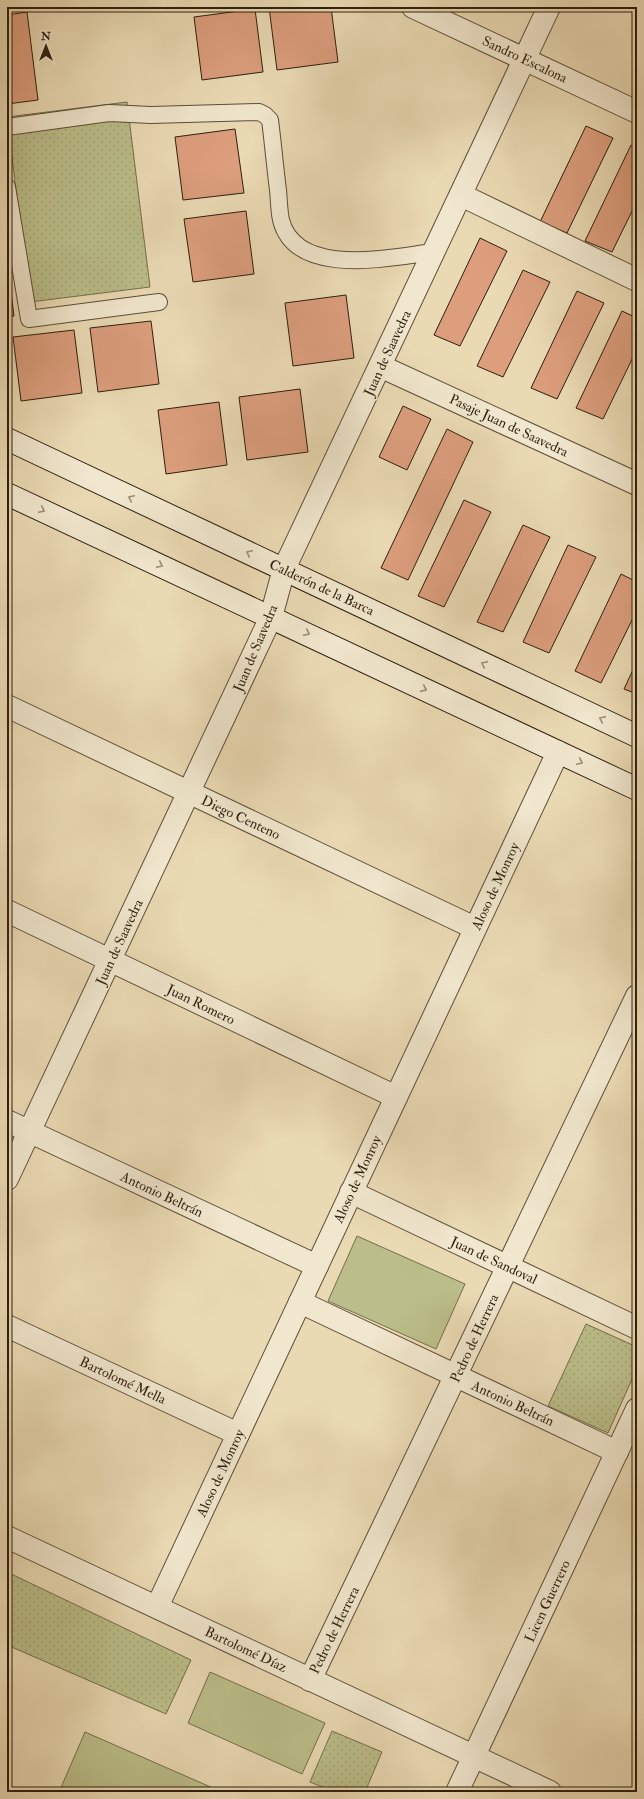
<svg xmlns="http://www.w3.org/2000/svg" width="644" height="1799" font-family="'IM FELL Double Pica',serif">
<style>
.grass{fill:url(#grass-dots);stroke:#746e4c}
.garden{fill:#bbbe8a;stroke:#746e4c}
.building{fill:#dc9e7d;stroke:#2e1f0e}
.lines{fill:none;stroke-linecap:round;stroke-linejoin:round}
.lane-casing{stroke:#5d4e38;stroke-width:18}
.street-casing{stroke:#5d4e38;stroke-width:24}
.secondary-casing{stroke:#2e1f0e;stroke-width:24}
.lane{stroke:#f1e7ce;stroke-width:16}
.street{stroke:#f1e7ce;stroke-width:22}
.secondary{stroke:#f1e7ce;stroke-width:22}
.oneway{stroke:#998d78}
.labels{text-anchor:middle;stroke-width:3;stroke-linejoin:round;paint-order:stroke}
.street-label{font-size:14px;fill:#2e1f0e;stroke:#f1e7ce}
</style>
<defs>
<pattern id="grass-dots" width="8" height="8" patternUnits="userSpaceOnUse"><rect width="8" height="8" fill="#bbbe8a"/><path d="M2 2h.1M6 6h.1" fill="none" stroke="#a1a376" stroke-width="1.8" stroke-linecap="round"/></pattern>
</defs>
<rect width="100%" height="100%" fill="#eadab4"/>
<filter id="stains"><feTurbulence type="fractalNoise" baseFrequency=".005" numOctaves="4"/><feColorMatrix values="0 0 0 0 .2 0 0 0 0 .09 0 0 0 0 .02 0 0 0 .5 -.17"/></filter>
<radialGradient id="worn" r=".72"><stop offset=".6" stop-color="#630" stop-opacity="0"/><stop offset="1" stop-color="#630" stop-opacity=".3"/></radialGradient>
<g class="grass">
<polygon points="127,102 150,287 30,302 7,117"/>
<polygon points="586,1324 637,1347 637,1368 608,1433 548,1406"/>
<polygon points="7,1572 191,1660 166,1714 7,1645"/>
<polygon points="332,1731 382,1752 365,1792 335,1792 310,1782"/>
</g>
<g class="garden">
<polygon points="357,1236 465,1284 436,1349 328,1301"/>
<polygon points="210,1672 325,1723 302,1774 188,1723"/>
<polygon points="85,1732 222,1792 59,1792"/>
</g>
<g class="building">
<polygon points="55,7 76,7 56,10"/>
<polygon points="269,7 331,7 338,62 277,70"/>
<polygon points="255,9 263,72 202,80 194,17"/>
<polygon points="27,12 38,100 7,104 7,15"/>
<polygon points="586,126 613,138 567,233 540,222"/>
<polygon points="235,129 244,193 183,200 175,137"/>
<polygon points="631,145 637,147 637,201 612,252 585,241"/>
<polygon points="246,211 254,274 193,282 184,219"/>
<polygon points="480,238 507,251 460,346 434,335"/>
<polygon points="7,261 14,316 7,317"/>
<polygon points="523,270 550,282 503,377 477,366"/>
<polygon points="577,291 604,303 557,399 531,388"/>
<polygon points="346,295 354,358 293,366 285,303"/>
<polygon points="622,311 637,318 637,349 603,419 576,408"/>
<polygon points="151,321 159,384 98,392 90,328"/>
<polygon points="74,330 82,393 21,401 13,337"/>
<polygon points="300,389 308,452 247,460 239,397"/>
<polygon points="219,402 227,465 166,474 158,410"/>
<polygon points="403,406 431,419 407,470 379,457"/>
<polygon points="447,429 473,442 408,580 381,568"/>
<polygon points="464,500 491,512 444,607 418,596"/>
<polygon points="523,525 550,537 503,632 477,622"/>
<polygon points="568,545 596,557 549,653 523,642"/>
<polygon points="621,574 637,582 637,610 601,683 575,671"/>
<polygon points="637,661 637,694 624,689"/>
</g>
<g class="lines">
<g class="lane-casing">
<g id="lane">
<path d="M7,127l102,-14 42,2 108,-3 6,3 5,5c3,23 5,47 8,70 1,10 1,21 3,30 15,59 110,37 153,32"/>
<polyline points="7,187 29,319 159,302"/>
</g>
</g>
<g class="street-casing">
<g id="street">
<polyline points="413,7 637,112"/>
<polyline points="461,195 637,280"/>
<polyline points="380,366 637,484"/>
<polyline points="7,706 475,928"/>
<polyline points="7,911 396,1097"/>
<polyline points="7,1121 317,1266"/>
<polyline points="7,1179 271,617 284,569 549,7"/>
<polyline points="351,1192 637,1328"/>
<polyline points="300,1302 617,1452"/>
<polyline points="7,1326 238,1434"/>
<polyline points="7,1537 550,1792"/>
<polyline points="157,1607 558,752"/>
<polyline points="310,1680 637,996"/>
<polyline points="457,1792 637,1409"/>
</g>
</g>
<g class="secondary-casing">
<g id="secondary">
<polyline points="7,439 637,736"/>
<polyline points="7,494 637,789"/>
</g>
</g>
<use href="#lane" class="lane"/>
<use href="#street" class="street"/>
<use href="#secondary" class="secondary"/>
</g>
<defs><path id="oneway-chevron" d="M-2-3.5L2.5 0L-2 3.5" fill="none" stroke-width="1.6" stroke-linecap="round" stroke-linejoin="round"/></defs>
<g class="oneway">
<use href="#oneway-chevron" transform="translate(131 498) rotate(-155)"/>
<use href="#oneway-chevron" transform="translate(42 510) rotate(25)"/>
<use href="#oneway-chevron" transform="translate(249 553) rotate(-155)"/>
<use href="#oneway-chevron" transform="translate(160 565) rotate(25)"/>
<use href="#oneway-chevron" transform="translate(307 633) rotate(25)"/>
<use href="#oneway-chevron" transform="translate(484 664) rotate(-155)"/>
<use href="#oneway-chevron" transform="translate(424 689) rotate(25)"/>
<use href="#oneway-chevron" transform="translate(602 719) rotate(-155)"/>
<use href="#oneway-chevron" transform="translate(580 762) rotate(25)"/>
</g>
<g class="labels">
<g class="street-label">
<text transform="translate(525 59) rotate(25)" y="5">Sandro Escalona</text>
<text transform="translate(387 353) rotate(-65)" y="5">Juan de Saavedra</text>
<text transform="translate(509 425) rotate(25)" y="5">Pasaje Juan de Saavedra</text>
<text transform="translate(322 587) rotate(25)" y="5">Calderón de la Barca</text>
<text transform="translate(255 648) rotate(-67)" y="5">Juan de Saavedra</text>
<text transform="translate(241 817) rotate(25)" y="5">Diego Centeno</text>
<text transform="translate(495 886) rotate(-65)" y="5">Aloso de Monroy</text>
<text transform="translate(119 942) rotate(-65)" y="5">Juan de Saavedra</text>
<text transform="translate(201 1004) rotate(26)" y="5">Juan Romero</text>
<text transform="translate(357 1179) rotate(-65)" y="5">Aloso de Monroy</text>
<text transform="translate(162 1194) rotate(25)" y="5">Antonio Beltrán</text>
<text transform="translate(494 1260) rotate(25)" y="5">Juan de Sandoval</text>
<text transform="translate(474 1338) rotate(-65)" y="5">Pedro de Herrera</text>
<text transform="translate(123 1380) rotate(25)" y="5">Bartolomé Mella</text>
<text transform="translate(513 1403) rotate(25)" y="5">Antonio Beltrán</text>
<text transform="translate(220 1473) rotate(-65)" y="5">Aloso de Monroy</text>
<text transform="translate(547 1601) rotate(-65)" y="5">Licen Guerrero</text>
<text transform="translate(334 1630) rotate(-64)" y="5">Pedro de Herrera</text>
<text transform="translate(246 1649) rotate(25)" y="5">Bartolomé Díaz</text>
</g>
</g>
<rect width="644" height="1799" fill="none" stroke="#eadab4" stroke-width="24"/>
<rect x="8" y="8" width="628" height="1783" fill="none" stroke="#2e1f0e" stroke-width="2"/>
<rect x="12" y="12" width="620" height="1775" fill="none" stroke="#2e1f0e"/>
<g transform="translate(46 46)" stroke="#f1e7ce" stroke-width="3" paint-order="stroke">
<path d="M0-3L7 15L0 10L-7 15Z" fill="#2e1f0e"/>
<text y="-6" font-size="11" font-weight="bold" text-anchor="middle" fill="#2e1f0e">N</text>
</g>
<rect width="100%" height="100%" filter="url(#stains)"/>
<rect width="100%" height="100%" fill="url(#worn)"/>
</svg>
